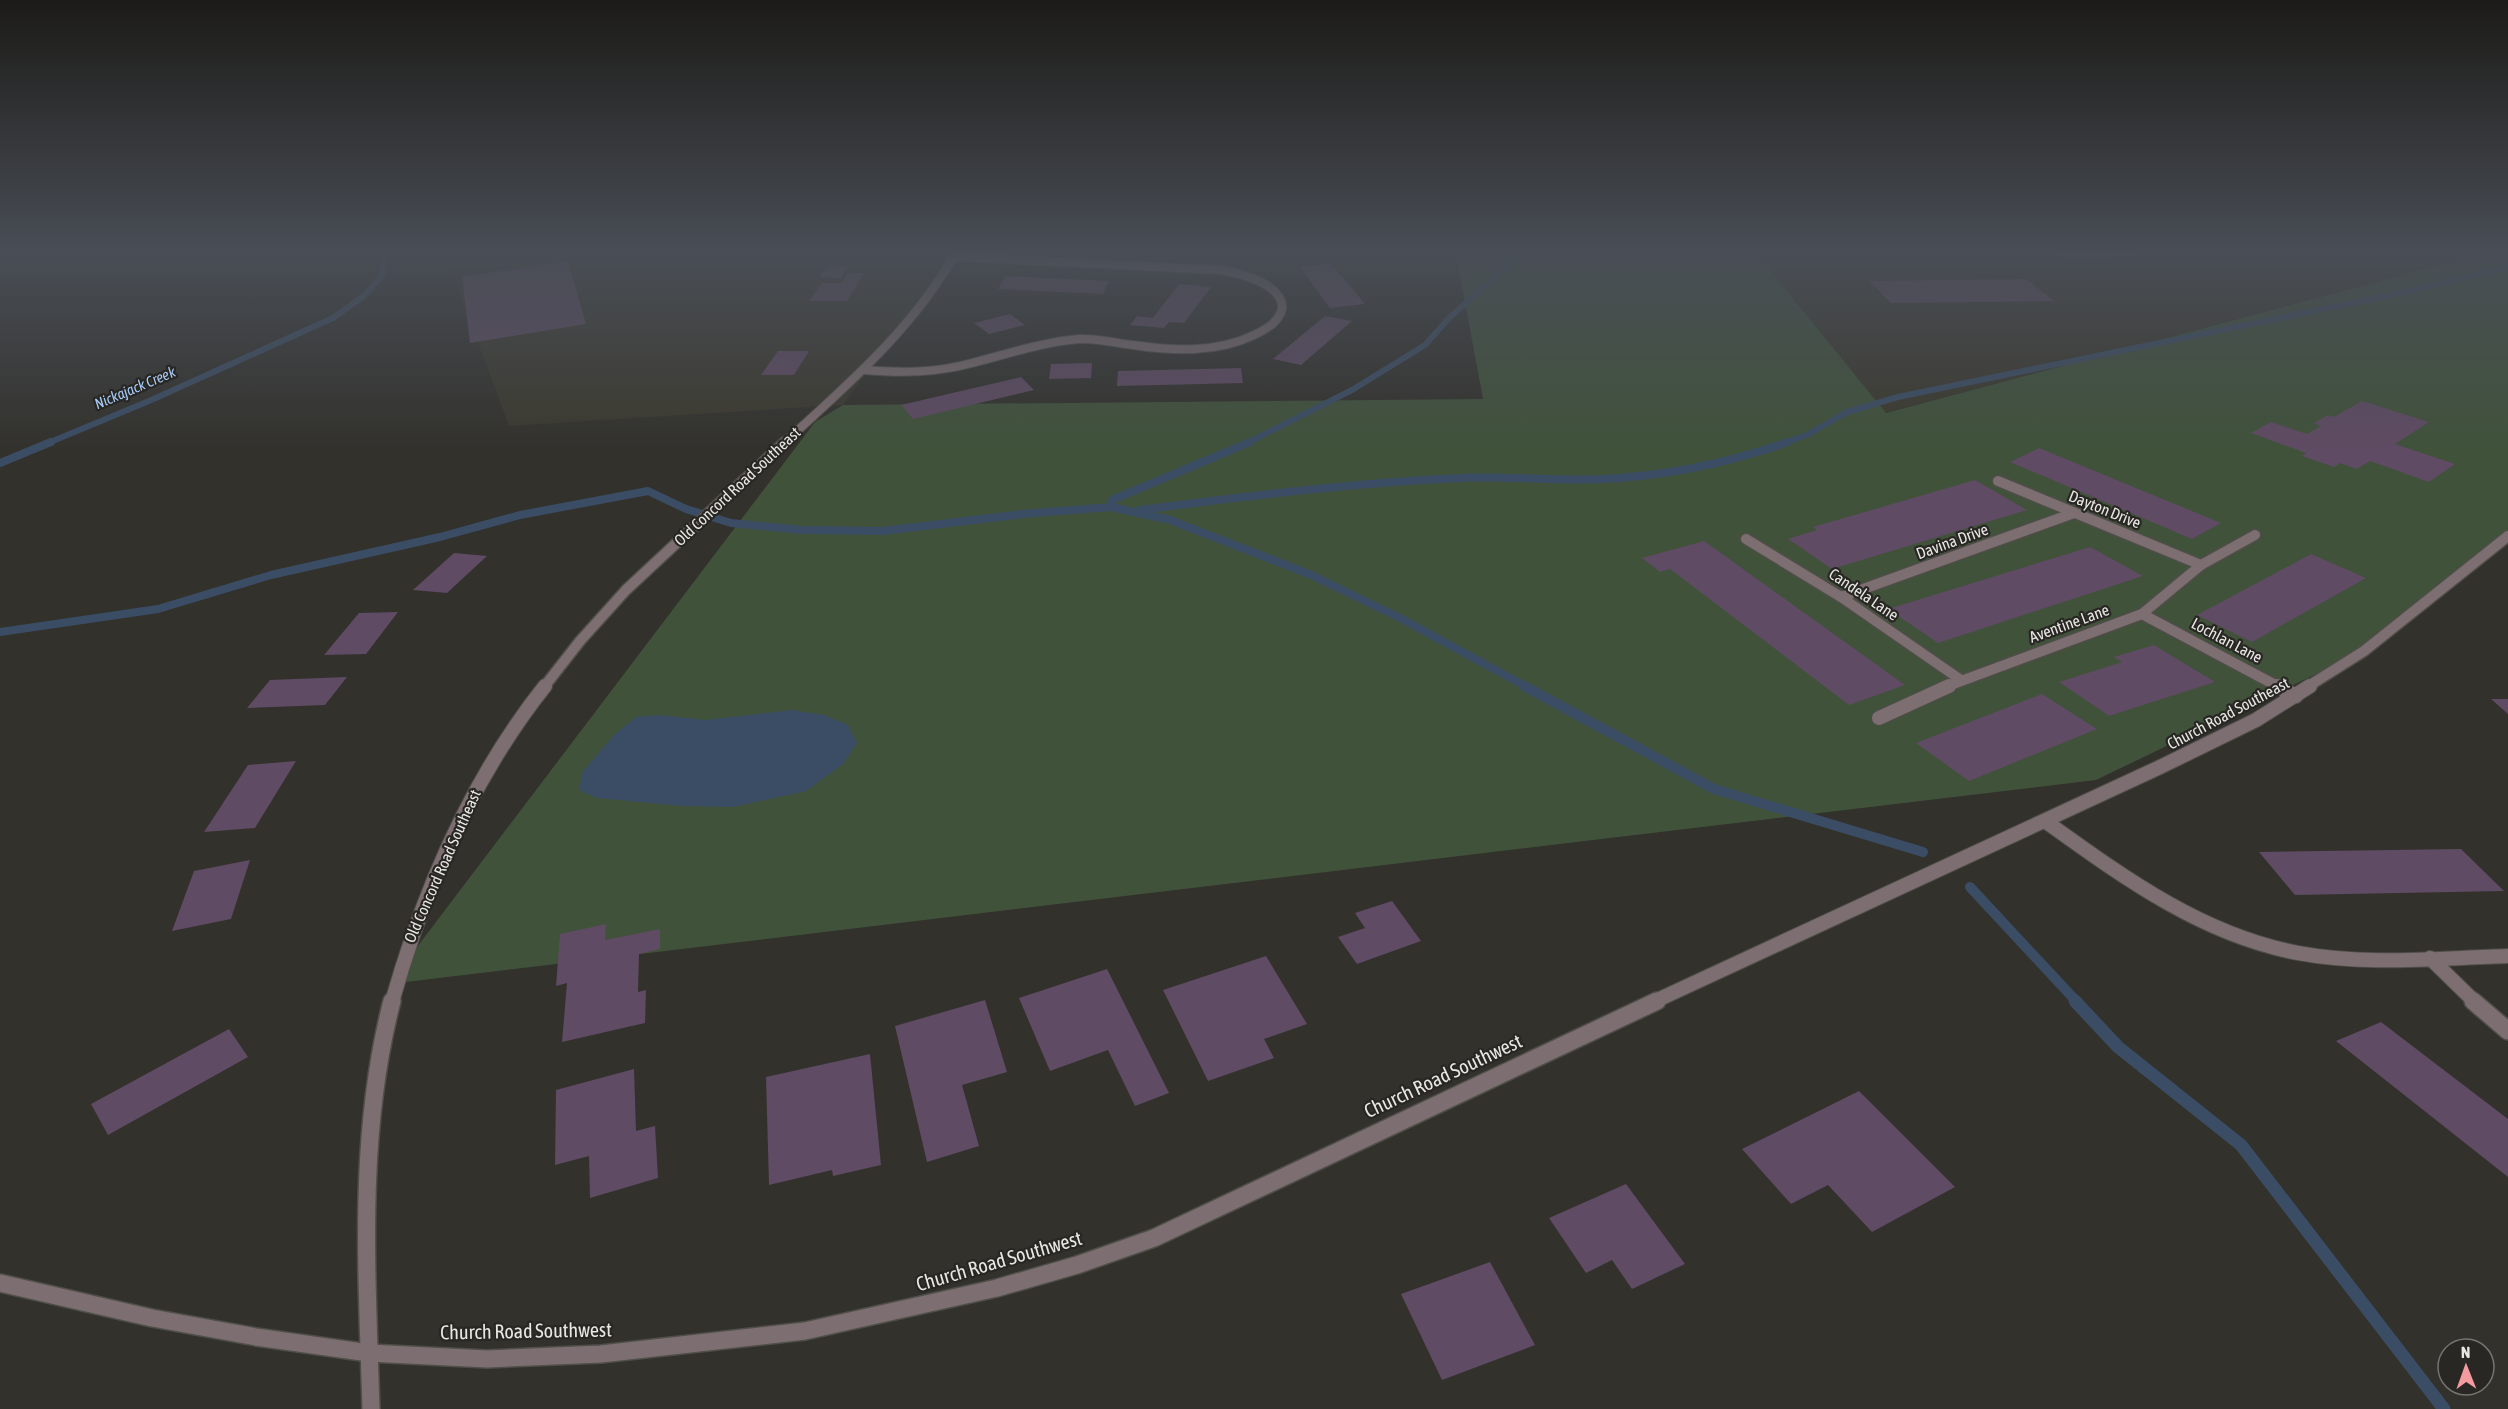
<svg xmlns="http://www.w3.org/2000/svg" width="2508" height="1409" font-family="'Asap Condensed',sans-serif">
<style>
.built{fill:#3b392e}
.green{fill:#40523a}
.water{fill:#3b4d64}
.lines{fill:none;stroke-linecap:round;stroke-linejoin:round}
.stream-far3{stroke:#3b4d64;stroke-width:6}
.stream-far2{stroke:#3b4d64;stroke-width:8}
.stream-far1{stroke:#3b4d64;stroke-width:10}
.stream{stroke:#3b4d64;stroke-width:13}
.building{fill:#5f4b63}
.minor-far3-casing{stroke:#4f4e49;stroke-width:10}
.minor-far2-casing{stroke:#4f4e49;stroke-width:13}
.minor-far1-casing{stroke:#4f4e49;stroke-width:16}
.minor-casing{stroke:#4f4e49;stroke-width:20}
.tertiary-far3-casing{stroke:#4f4e49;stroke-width:10}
.tertiary-far2-casing{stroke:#4f4e49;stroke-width:13}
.tertiary-far1-casing{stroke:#4f4e49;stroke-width:16}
.tertiary-casing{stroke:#4f4e49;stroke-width:20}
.minor-far3{stroke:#7d6e71;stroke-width:8}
.minor-far2{stroke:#7d6e71;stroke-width:10}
.minor-far1{stroke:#7d6e71;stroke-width:14}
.minor{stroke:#7d6e71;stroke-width:17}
.tertiary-far3{stroke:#7d6e71;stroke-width:8}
.tertiary-far2{stroke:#7d6e71;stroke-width:10}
.tertiary-far1{stroke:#7d6e71;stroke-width:14}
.tertiary{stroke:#7d6e71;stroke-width:17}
.labels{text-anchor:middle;stroke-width:4.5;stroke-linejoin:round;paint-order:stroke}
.far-water-label{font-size:15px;font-style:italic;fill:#a7cbf8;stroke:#282723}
.street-label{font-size:16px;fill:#e8e7e4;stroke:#282723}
.near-street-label{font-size:20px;fill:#e8e7e4;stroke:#282723}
</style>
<rect width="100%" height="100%" fill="#32312c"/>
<g class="built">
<polygon points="445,254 953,254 843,405 509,426"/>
<polygon points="1757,254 2482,254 1885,413"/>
</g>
<polygon class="green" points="1456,254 1757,254 1886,413 2482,254 2508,254 2508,543 2364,651 2096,780 389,984 815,422 843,405 1483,399"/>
<polygon class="water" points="791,710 824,715 848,725 857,743 843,764 806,791 733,807 682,806 597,798 579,790 583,771 615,734 636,717 658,715 706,720"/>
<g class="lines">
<g class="stream-far3">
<polyline points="48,443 149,401 333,318 365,295 383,274 384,254"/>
<polyline points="1247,443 1352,390 1425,345 1450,317 1522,254"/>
<polyline points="1784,443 1807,435 1847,412 1898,397 2401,293 2508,267"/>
</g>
<g class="stream-far2">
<polyline points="0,463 51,442"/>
<polyline points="1111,507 1112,500 1250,442"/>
<path d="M1140,510c106,-14 214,-27 321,-32 47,-2 94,3 141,1 64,-3 126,-16 186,-37"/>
<polyline points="0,632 158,609 271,575 440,537 520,515 648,491 686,509 731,523 802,530 883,531 1023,514 1111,507 1170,520 1309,574 1400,618 1527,687"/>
</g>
<g class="stream-far1">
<polyline points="1524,686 1714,789 1923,852"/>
<polyline points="1970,887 2077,1002"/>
</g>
<polyline class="stream" points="2075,1001 2118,1047 2241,1145 2444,1409"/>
</g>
<g class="building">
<polygon points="2056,254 2142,254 2142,256 2063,258"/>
<polygon points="568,261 586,324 470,343 462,277"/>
<polygon points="1331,264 1352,288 1365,304 1330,308 1300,267"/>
<polygon points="827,266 848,267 841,278 820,277"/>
<polygon points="848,273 864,273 847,301 809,301 822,283 842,283"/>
<polygon points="1006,276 1109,281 1103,294 998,289"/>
<polygon points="2026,279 2054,301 1891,303 1869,281"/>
<polygon points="1179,284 1211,287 1184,323 1169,322 1164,328 1130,325 1137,316 1153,318"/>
<polygon points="1010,314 1025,325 989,334 974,323"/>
<polygon points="1325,316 1352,321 1301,365 1273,359"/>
<polygon points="778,351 809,351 794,375 761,375"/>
<polygon points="1092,363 1091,378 1049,379 1051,364"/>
<polygon points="1241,368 1243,383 1117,386 1118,371"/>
<polygon points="1021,377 1034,390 913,419 901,405"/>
<polygon points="2362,401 2429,422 2395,444 2455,464 2429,482 2370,461 2357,469 2340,463 2334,467 2302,456 2306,453 2251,433 2271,422 2307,434 2321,426 2314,423 2328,415 2334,417"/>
<polygon points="2039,448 2221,523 2192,539 2010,462"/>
<polygon points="1975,480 2027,510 1832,569 1788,539 1817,530 1813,527"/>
<polygon points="1704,541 1905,685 1849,705 1670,569 1660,572 1642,558"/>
<polygon points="2090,547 2143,576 1938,643 1888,609"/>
<polygon points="454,553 487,556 447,593 413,590"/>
<polygon points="2311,554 2366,578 2252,642 2197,615"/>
<polygon points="398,612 366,654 324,655 359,613"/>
<polygon points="2154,645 2215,682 2109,716 2059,682 2122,662 2114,657"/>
<polygon points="347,677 325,705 247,708 270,680"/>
<polygon points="2042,694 2097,729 1969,781 1916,743"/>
<polygon points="2491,699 2508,699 2508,714"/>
<polygon points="296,761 255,828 204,832 248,765"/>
<polygon points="2461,849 2504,891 2295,895 2259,852"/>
<polygon points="250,860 231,919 172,931 194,871"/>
<polygon points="1392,901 1421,941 1357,964 1338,937 1365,928 1355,913"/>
<polygon points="606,924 605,940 660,929 660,949 639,954 638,992 646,990 645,1023 562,1042 567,983 556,986 560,934"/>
<polygon points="1266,956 1307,1024 1264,1039 1274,1058 1208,1081 1163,990"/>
<polygon points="1107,969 1169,1093 1135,1106 1108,1050 1050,1071 1019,998"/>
<polygon points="985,1000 1007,1072 962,1085 979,1146 927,1162 895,1026"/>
<polygon points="2381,1022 2508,1119 2508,1177 2336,1041"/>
<polygon points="229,1029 248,1057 108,1135 91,1104"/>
<polygon points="870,1054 881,1165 833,1176 832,1170 769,1185 766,1077"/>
<polygon points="634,1069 636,1131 655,1126 658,1178 590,1198 589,1156 555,1165 556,1090"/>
<polygon points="1859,1091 1955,1187 1872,1232 1828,1185 1791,1204 1742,1149"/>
<polygon points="1626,1184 1685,1264 1632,1289 1612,1260 1586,1273 1549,1218"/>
<polygon points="1490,1262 1535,1345 1442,1380 1401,1294"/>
</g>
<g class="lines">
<g class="minor-far3-casing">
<path id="minor-far3" d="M864,370c37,3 72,3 108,-7 36,-9 70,-21 107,-24 19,-1 36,4 54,6 40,6 84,8 121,-10 9,-4 20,-10 25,-19 8,-12 -1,-23 -11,-30 -14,-9 -31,-13 -47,-16l-267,-13"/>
</g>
<g class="minor-far2-casing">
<g id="minor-far2">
<polyline points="1998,481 2201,565"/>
<polyline points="1746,539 1841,597 1961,680"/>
<polyline points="1841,597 2074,513"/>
<polyline points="2142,614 2279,687"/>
<polyline points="1945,687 2142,614 2201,565 2255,535"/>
</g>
</g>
<g class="minor-far1-casing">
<g id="minor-far1">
<polyline points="2277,686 2296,696"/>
<polyline points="1879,718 1949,686"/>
<path d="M2045,821c78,56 157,114 253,132 69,13 141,5 210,3"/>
<polyline points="2430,958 2475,1002"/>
</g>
</g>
<g class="minor-casing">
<polyline id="minor" points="2473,1001 2508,1031"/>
</g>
<g class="tertiary-far3-casing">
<path id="tertiary-far3" d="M784,443c63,-58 128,-113 171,-189"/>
</g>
<g class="tertiary-far2-casing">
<g id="tertiary-far2">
<polyline points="544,687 580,641 626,590 785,442"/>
<polyline points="2307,687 2364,651 2508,536"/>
</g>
</g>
<g class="tertiary-far1-casing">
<g id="tertiary-far1">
<path d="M392,1002c32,-113 79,-223 153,-316"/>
<polyline points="1653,1002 2158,768 2256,720 2310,686"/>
</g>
</g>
<g class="tertiary-casing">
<g id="tertiary">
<polyline points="0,1283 152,1318 256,1337 369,1353 487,1359 601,1354 805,1331 997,1288 1077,1265 1154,1238 1657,1001"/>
<path d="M371,1409c-4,-138 -14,-273 21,-408"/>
</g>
</g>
<use href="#minor-far3" class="minor-far3"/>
<use href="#minor-far2" class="minor-far2"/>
<use href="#minor-far1" class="minor-far1"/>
<use href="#minor" class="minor"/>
<use href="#tertiary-far3" class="tertiary-far3"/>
<use href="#tertiary-far2" class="tertiary-far2"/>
<use href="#tertiary-far1" class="tertiary-far1"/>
<use href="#tertiary" class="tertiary"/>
</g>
<linearGradient id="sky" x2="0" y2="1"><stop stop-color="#1c1b18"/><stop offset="0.56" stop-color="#494e56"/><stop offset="1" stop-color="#494e56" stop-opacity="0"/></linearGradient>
<rect width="2508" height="451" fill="url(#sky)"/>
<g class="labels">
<g class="far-water-label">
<text transform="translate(135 388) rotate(-23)" y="5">Nickajack Creek</text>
</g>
<g class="street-label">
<text transform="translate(737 486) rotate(-43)" y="6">Old Concord Road Southeast</text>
<text transform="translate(2105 509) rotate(22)" y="6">Dayton Drive</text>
<text transform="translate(1952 541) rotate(-20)" y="6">Davina Drive</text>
<text transform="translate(1864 594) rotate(34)" y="6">Candela Lane</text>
<text transform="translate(2069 623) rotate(-20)" y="6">Aventine Lane</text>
<text transform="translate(2227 640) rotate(28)" y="6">Lochlan Lane</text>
<text transform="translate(2228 713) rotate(-28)" y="6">Church Road Southeast</text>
<text transform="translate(442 866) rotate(-66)" y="6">Old Concord Road Southeast</text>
</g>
<g class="near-street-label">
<text transform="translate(1443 1076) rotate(-25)" y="7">Church Road Southwest</text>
<text transform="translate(999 1261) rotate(-16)" y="7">Church Road Southwest</text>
<text transform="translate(526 1331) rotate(-1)" y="7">Church Road Southwest</text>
</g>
</g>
<g transform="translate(2466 1367) rotate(359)"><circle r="28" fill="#282723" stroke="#757470" stroke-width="1.5"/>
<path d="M0-4.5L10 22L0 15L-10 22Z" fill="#f49b9f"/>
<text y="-9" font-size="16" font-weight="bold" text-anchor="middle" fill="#e8e7e4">N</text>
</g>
</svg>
